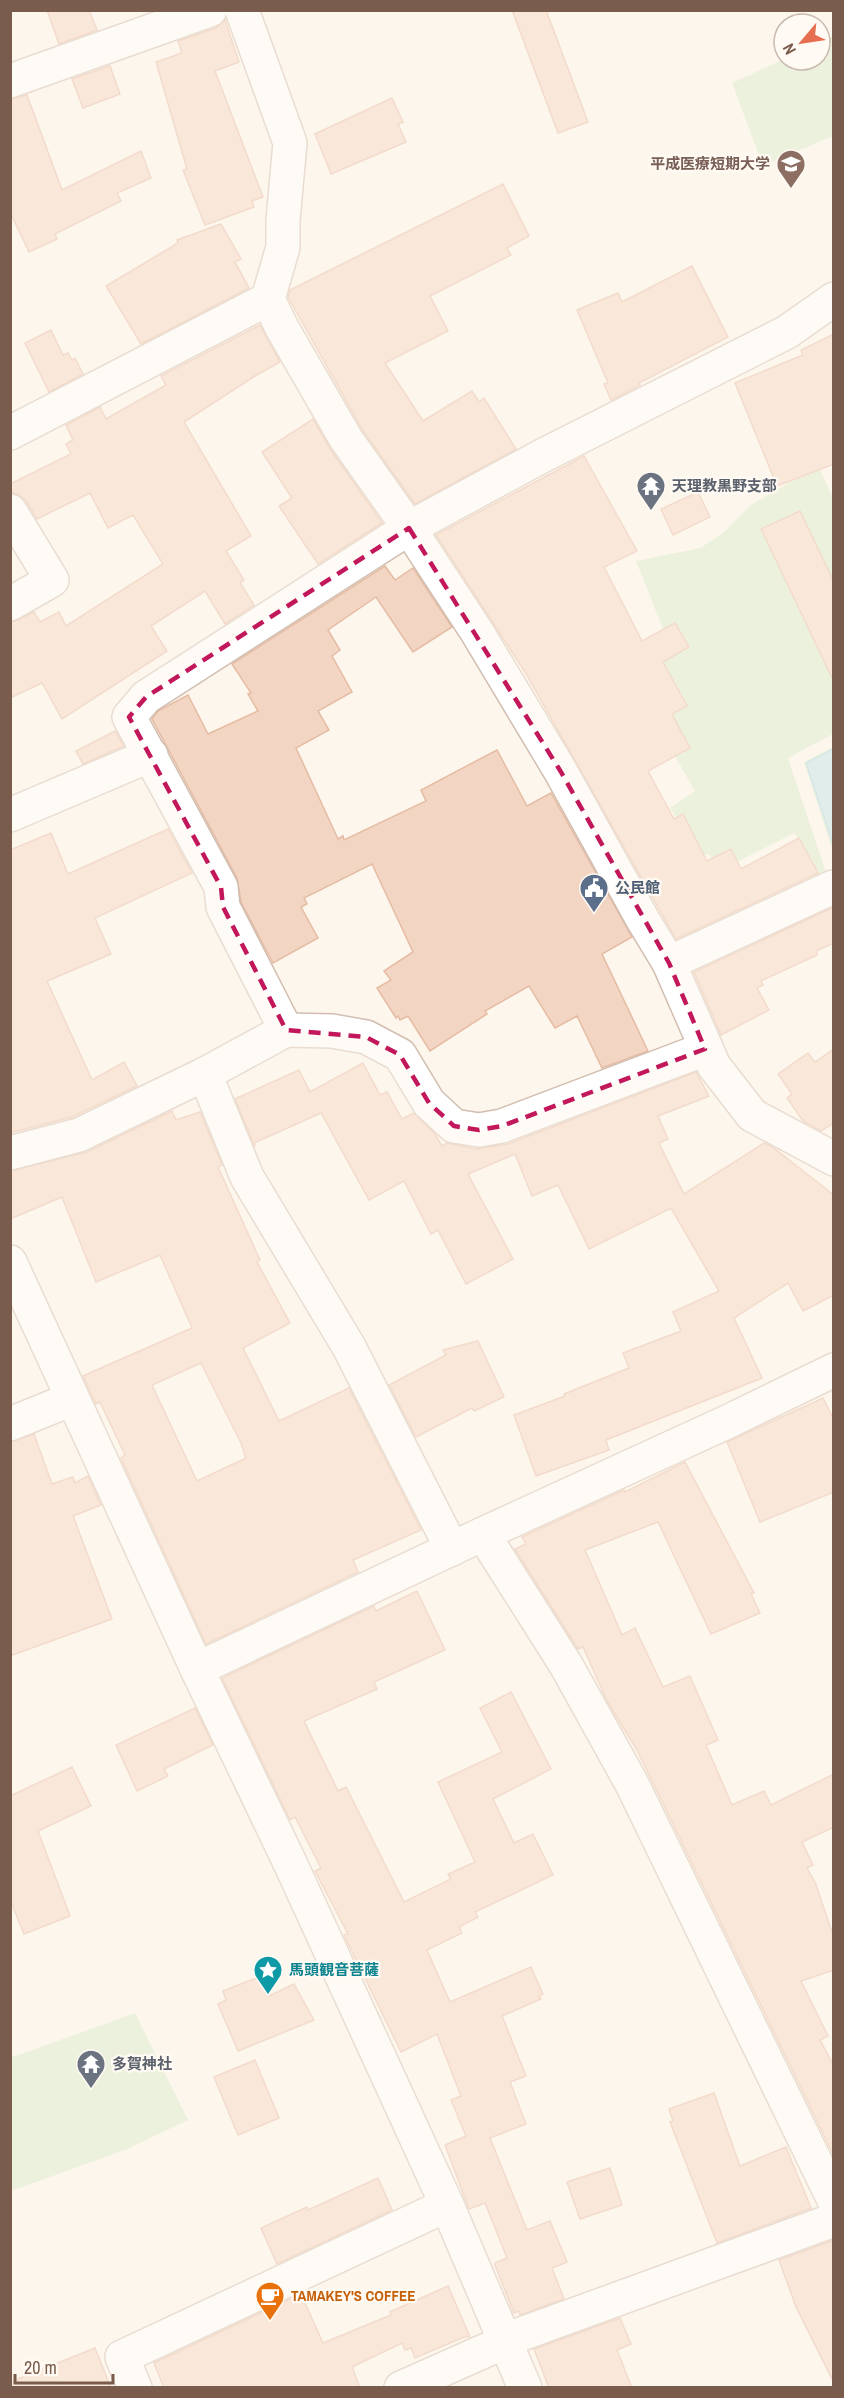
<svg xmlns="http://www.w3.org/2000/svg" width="844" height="2398" font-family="'Archivo Narrow','Noto Sans JP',sans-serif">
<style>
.green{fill:#d8ecc9}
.water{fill:#bfe3e8;stroke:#a5d3da;stroke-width:1.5}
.building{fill:#f3d5c3;stroke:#e6bba3;stroke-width:1.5;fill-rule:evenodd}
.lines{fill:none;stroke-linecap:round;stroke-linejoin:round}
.minor-casing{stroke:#d1beb0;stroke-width:36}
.minor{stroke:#fff;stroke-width:33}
.marked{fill:none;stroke:#c2185b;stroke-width:4.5;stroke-dasharray:12 8;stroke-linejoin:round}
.labels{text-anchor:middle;stroke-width:4.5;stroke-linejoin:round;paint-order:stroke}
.education-label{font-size:15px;font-weight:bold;fill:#785e54;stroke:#fffaf3;text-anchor:end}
.worship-label{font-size:15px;font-weight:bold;fill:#5b616d;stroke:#fffaf3;text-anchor:start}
.service-label{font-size:15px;font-weight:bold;fill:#4e5e75;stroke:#fffaf3;text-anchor:start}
.culture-label{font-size:15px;font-weight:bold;fill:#0d838f;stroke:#fffaf3;text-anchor:start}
.food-label{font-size:15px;font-weight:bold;fill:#c56008;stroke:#fffaf3;text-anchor:start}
</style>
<rect width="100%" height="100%" fill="#fdf6ec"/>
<g class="green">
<polygon points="833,36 833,136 763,166 732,83 784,59 820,60 820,42"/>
<polygon points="818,466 833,498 833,734 788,758 827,875 812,881 795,833 723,869 708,854 669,872 690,838 670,808 695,791 660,731 646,668 673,654 636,561 700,548 724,532 751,505"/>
<polygon points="833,747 833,852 804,762"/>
<polygon points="135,2013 188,2120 125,2150 11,2191 11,2053 13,2057"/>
</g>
<polygon class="water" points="833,749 833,844 806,763"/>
<g class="building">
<polygon points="47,10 89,10 97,30 59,44"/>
<polygon points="512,10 546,10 588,122 558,133"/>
<polygon points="225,20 239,62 215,71 263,197 252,201 254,207 205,225 183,170 187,169 156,62 182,53 178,41 216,28"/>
<polygon points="110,66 120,94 83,108 72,79"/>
<polygon points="27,95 62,190 141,151 151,178 117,193 121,201 55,234 57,239 29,252 10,212 10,99"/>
<polygon points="392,98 403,122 398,124 406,142 331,174 315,134"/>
<polygon points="503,184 529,236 507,248 511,255 430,296 448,331 385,363 423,421 472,391 479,402 484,398 516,449 415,504 362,429 288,297 290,290"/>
<polygon points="221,224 241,259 235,262 249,288 141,344 106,286 178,243 177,240"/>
<polygon points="692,266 728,337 639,383 640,385 611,400 604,384 608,383 577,310 618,293 622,302"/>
<polygon points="260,325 280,362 255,376 184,422 251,536 226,551 244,580 240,583 254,605 225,624 205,591 151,626 167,651 62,719 42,683 10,698 10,623 34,612 40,622 59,612 66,626 163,564 133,515 108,528 90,493 37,519 26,501 19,495 10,492 10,484 71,454 66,444 73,440 66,425 100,407 106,419 166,385 161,376"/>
<polygon points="51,330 63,355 68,353 72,360 75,358 83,374 49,392 25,343"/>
<polygon points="834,334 834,464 777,486 735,383 803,355 801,350"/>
<polygon points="313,419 331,450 382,523 318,564 279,506 292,498 262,452"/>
<polygon points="584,456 637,551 604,567 642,641 675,623 689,647 663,662 687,706 672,714 690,748 648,771 674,819 683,814 707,861 731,849 741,869 799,838 818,873 676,939 525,672 436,535"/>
<polygon points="698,492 710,517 673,535 661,509"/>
<polygon points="800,511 834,582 834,682 761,529"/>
<polygon points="385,566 395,580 413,568 452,627 413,652 376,597 328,630 340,650 332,656 352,692 318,711 329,730 296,748 338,839 343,836 344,840 426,801 421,790 497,750 527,806 551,793 632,937 602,954 648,1051 602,1068 577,1016 555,1028 529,986 485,1011 487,1014 430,1051 408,1016 400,1020 398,1016 396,1018 377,988 391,980 384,971 413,952 372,864 304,898 307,904 301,907 318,938 273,963 241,902 237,878 152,719 158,711 188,695 208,734 258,711 248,694 251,693 232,664"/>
<polygon points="115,731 124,746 83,764 76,751"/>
<polygon points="168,829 192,873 95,918 111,954 47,981 92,1080 124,1062 137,1086 72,1117 10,1133 10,850 51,833 68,874"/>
<polygon points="834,907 834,943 816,951 817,955 761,981 763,985 757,988 769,1010 721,1035 694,972"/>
<polygon points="834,1049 834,1123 821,1131 803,1121 787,1098 792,1094 778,1074 808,1053 815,1062"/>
<polygon points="363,1063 380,1095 387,1092 402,1119 414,1113 435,1134 442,1146 447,1143 476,1149 508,1144 696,1072 709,1096 658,1116 668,1139 659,1143 684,1194 764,1143 771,1146 834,1195 834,1295 803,1311 788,1283 734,1318 762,1378 606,1440 609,1450 536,1476 514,1415 565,1396 564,1394 629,1368 623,1353 681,1331 673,1312 719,1291 671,1208 589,1249 558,1185 532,1196 515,1154 468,1174 513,1259 466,1284 438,1230 431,1234 404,1181 369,1200 321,1113 254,1143 255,1147 235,1099 299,1070 310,1092"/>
<path d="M172,1111l4,9 24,-8 22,53 -4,2 42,93 -3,2 33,61 -47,25 36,73 70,-33 72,142 -68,30 5,12 -152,72 -85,-186 4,-3 -25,-53 -4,2 -13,-28 109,-48 -32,-73 -64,27 -34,-85 -52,22v-48l77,-19zM201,1363l40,80 5,15 -49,23 -45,-96z"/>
<polygon points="478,1341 504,1397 474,1411 472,1408 416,1437 389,1385 446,1355 443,1350"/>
<polygon points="823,1398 834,1420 834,1492 760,1522 727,1442"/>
<polygon points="34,1434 52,1484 73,1477 75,1483 88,1476 101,1505 73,1516 112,1619 10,1656 10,1442"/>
<polygon points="685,1462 754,1593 751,1594 760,1613 711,1634 658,1522 585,1550 622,1635 635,1628 663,1687 690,1676 718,1740 706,1745 732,1805 764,1791 771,1805 834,1774 834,1827 802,1842 813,1865 807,1868 815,1882 834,1938 834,1970 801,1981 828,2036 820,2040 834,2066 834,2156 637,1750 607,1701 583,1647 578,1649 515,1549 526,1544 522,1537 624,1490 625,1492"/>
<polygon points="417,1591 445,1650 374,1682 377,1689 304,1721 338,1791 346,1787 404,1902 451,1879 448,1874 475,1862 438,1782 502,1752 480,1708 511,1692 551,1769 493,1799 514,1843 533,1834 553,1875 475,1912 478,1917 459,1927 462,1933 427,1950 450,2002 531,1967 543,1994 539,1996 541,1999 502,2016 526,2076 510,2082 526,2124 490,2138 527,2230 550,2221 567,2262 552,2268 564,2299 520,2315 519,2311 514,2313 495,2265 495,2263 507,2258 485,2203 469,2209 445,2145 466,2136 451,2100 461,2096 437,2034 401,2052 344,1935 348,1934 315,1871 321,1868 295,1817 290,1820 222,1678 374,1606 376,1611"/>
<polygon points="195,1708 213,1745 164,1769 168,1776 137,1791 116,1745"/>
<polygon points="72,1767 91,1806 38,1831 70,1916 24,1934 10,1899 10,1796"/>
<polygon points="261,1976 269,1996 294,1984 314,2020 238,2051 218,2004 226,2000 223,1991"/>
<polygon points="255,2060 279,2118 238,2135 214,2077"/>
<polygon points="714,2093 740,2166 786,2147 811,2208 717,2243 670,2122 673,2121 669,2109"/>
<polygon points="610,2168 622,2205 580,2219 567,2182"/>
<polygon points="378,2178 392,2210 277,2264 261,2228 307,2207 308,2210"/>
<polygon points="834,2240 834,2383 796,2307 779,2260"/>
<polygon points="448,2286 470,2337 464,2337 415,2358 411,2348 405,2350 402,2343 352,2367 360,2388 164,2388 154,2363 301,2294 323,2343 391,2315 390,2312"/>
<polygon points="620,2318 631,2344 617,2350 632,2388 549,2388 534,2349"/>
<polygon points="95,2348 111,2388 10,2388 10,2382"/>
</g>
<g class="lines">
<g class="minor-casing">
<g id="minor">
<polyline points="242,10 290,143 283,220 283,247 268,299 282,328 346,439 409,528 477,632 561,772 643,920 669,963 714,1066 752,1115 834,1159"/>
<polyline points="10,81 210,10"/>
<polyline points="10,433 268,299"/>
<polyline points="10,511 52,580 10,604"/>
<polyline points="10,815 151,755"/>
<polyline points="669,963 833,887"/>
<polyline points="286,1030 223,907 221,887 129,717 146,697 409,528 542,456 787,332 834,299"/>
<polyline points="205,1074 247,1177 349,1347 452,1549"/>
<polyline points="10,1153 79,1135 205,1074 286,1030 332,1031 366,1037 400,1055 429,1103 454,1126 479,1130 502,1126 705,1049"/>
<polyline points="10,1262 197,1669 291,1865 447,2205 525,2388"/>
<polyline points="10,1424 72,1399"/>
<polyline points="483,1534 566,1665 632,1784 834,2200"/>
<polyline points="197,1669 483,1534 727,1422 834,1370"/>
<polyline points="135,2388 122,2357 447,2205"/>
<polyline points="401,2388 500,2344 505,2340 834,2220"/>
</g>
</g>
<use href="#minor" class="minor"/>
</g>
<path d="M0 0H844V2398H0ZM409,528l152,244 108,191 36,86 -203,77 -23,4 -25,-4 -25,-23 -29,-48 -34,-18 -80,-7 -63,-123 -2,-20 -92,-170 17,-20z" fill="#fdf6ec" fill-opacity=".55" fill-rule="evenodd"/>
<path class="marked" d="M409,528l152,244 108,191 36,86 -203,77 -23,4 -25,-4 -25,-23 -29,-48 -34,-18 -80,-7 -63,-123 -2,-20 -92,-170 17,-20z"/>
<defs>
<g id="university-pin" transform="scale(1.5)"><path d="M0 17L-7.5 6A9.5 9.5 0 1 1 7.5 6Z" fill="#8d6e63" stroke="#fffaf3"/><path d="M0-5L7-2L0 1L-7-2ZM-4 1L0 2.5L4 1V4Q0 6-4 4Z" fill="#fff"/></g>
<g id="temple-pin" transform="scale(1.5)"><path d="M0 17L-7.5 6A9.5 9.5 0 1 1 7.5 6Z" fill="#6b7280" stroke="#fffaf3"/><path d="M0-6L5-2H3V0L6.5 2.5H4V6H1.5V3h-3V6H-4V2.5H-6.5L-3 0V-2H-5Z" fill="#fff"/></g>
<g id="civic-pin" transform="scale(1.5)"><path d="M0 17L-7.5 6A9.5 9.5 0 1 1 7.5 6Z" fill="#5c6f8a" stroke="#fffaf3"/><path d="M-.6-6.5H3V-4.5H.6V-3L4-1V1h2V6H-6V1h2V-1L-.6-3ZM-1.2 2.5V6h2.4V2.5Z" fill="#fff"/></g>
<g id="sight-pin" transform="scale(1.5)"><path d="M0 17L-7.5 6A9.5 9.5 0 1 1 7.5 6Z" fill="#0f9aa8" stroke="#fffaf3"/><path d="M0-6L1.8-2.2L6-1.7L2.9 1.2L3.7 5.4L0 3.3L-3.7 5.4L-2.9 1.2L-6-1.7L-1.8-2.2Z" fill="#fff"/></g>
<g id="cafe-pin" transform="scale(1.5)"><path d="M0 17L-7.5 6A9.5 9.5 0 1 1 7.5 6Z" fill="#e8710a" stroke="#fffaf3"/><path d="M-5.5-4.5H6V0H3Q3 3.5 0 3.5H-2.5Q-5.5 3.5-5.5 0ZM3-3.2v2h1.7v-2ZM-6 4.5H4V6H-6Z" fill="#fff"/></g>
</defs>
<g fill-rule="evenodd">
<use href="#university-pin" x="791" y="164"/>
<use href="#temple-pin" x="651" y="486"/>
<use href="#civic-pin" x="594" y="888"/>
<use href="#sight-pin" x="268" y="1970"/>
<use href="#temple-pin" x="91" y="2064"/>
<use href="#cafe-pin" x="270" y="2296"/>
</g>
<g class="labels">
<g class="education-label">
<text x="770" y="169">平成医療短期大学</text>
</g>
<g class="worship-label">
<text x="672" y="491">天理教黒野支部</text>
<text x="112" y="2069">多賀神社</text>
</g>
<g class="service-label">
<text x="615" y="893">公民館</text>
</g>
<g class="culture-label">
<text x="289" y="1975">馬頭観音菩薩</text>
</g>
<g class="food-label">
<text x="291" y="2301">TAMAKEY'S COFFEE</text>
</g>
</g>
<rect width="844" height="2398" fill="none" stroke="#7a5c4d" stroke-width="24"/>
<g transform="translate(802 42) rotate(241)"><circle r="28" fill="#fffaf3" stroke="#cabbb1" stroke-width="1.5"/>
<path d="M0-4.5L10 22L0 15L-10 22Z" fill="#e76f51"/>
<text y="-9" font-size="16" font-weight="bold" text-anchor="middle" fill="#7a5c4d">N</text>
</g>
<path d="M15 2374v9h98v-9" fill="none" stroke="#7a5c4d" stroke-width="3"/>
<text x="24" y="2374" font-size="18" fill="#7a5c4d" stroke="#fffaf3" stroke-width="4.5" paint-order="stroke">20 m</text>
</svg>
